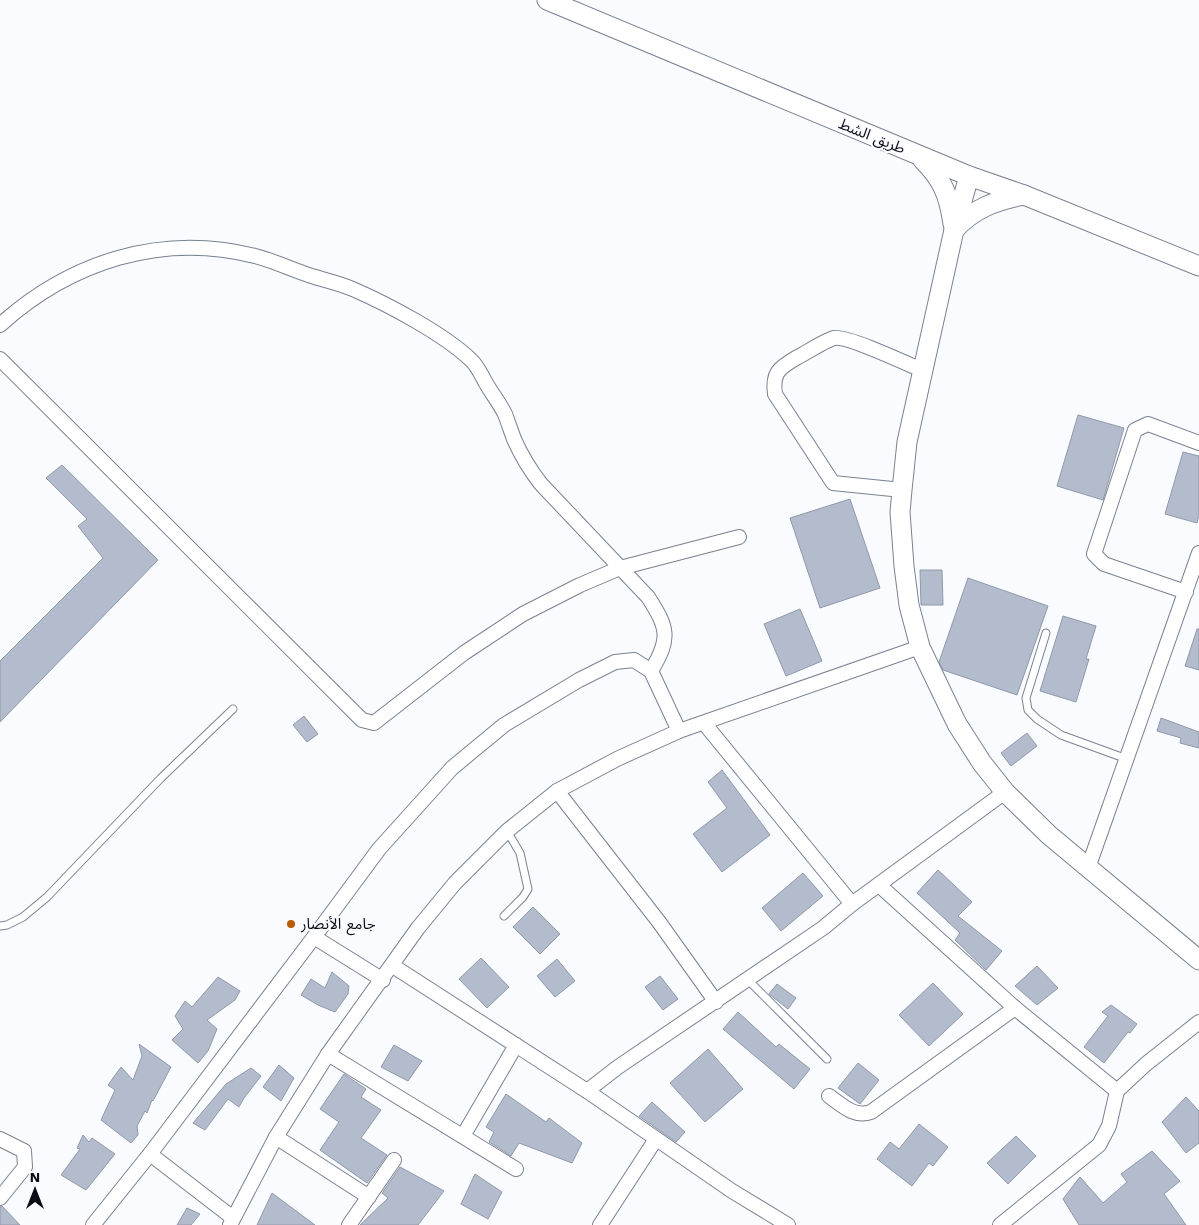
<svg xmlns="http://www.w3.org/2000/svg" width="1199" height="1225" font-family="'Work Sans','Noto Sans Arabic',sans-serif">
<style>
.building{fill:#b3bccd;stroke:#9099a9}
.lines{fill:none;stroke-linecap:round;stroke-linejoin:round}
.lane-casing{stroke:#798191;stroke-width:9}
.street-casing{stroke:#798191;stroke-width:16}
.secondary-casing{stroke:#798191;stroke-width:21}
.lane{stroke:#fff;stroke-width:7}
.street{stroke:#fff;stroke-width:14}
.secondary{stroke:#fff;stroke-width:19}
.poi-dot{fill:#b95c05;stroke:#f9fbff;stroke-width:2}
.labels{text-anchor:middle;stroke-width:4;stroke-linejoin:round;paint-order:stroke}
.street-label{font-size:15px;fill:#0a0d13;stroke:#f9fbff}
.poi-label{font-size:15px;fill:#0a0d13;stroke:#f9fbff;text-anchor:start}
</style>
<rect width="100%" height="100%" fill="#f9fbff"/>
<g class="building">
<polygon points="1078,415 1124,428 1103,500 1057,486"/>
<polygon points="1183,452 1199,456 1199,515 1197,523 1165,514"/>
<polygon points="62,465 158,560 0,722 0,661 103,558 78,526 87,519 46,478"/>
<polygon points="850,499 880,588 820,608 790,518"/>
<polygon points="920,570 942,570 943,605 921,605"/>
<polygon points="968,578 1048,606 1017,695 943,670 939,662"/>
<polygon points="800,609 822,661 786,676 764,624"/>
<polygon points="1063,616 1096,626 1086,659 1089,659 1076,702 1040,691"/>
<polygon points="1197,629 1199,629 1199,670 1185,666"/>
<polygon points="304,716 318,734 307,742 293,725"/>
<polygon points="1161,718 1199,732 1199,748 1180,743 1181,738 1157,731"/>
<polygon points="1027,733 1037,746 1011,766 1001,753"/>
<polygon points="722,770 770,835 722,872 693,834 727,808 708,782"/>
<polygon points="938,870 972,902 958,916 1002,951 986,970 955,940 960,933 917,893"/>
<polygon points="803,873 823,896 781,931 762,908"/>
<polygon points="533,907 560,934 540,954 513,927"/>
<polygon points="481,958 509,987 487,1008 459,979"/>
<polygon points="557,959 575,981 555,997 537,976"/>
<polygon points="1037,966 1058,988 1037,1005 1015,986"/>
<polygon points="332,972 349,986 348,994 335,1012 318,1005 301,995 311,979 325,988"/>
<polygon points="660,976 678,999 663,1010 645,987"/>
<polygon points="218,977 240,991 235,1000 207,1020 217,1029 208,1051 198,1063 172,1040 183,1029 175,1016 185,1001 192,1007"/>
<polygon points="933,983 963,1014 929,1046 899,1015"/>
<polygon points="777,984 796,998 788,1009 769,994"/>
<polygon points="1111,1005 1137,1024 1130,1033 1128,1032 1104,1063 1084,1047 1108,1016 1102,1012"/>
<polygon points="738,1012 776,1047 779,1044 810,1069 794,1089 723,1029"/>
<polygon points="139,1044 171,1067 153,1101 152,1100 147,1113 145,1111 137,1126 138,1135 131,1143 101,1120 115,1090 108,1085 121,1067 133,1080 142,1056"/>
<polygon points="394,1045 422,1061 408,1081 381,1067"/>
<polygon points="708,1049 743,1089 705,1122 670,1083"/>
<polygon points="858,1063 879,1080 860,1104 838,1088"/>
<polygon points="279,1065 294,1078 281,1101 263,1087"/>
<polygon points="251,1068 261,1076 244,1098 239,1107 228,1099 205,1130 193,1123 226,1084"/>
<polygon points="344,1074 366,1089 361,1097 381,1110 361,1138 387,1155 367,1183 320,1150 339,1122 320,1109"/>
<polygon points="506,1094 546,1122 549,1118 582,1143 572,1163 519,1143 511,1156 489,1142 494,1132 486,1127"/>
<polygon points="1186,1097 1199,1111 1199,1143 1186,1153 1162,1122"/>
<polygon points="652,1102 685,1132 676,1142 639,1116"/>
<polygon points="919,1124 948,1147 933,1166 929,1163 912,1186 877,1159 890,1142 899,1149"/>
<polygon points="83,1135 89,1142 92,1138 115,1154 86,1190 61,1175 80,1149 77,1148"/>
<polygon points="1016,1136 1036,1156 1008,1184 987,1163"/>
<polygon points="1152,1151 1180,1181 1164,1194 1186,1225 1079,1225 1063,1199 1080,1177 1103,1203 1127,1182 1121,1174"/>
<polygon points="400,1167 444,1191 418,1225 360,1225 388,1198 382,1193"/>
<polygon points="475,1174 502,1192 488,1219 461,1204"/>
<polygon points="272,1193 315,1225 257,1225"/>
<polygon points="2,1206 20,1225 0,1225 0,1207"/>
<polygon points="187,1208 200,1214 191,1225 177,1225"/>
</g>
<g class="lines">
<g class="lane-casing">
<g id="lane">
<polyline points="1046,633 1026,698 1028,710 1037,719 1061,735 1127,759"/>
<polyline points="504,916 523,897 528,889 520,853 507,831"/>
<polyline points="0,926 7,925 23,917 47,897 161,778 233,709"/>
<polyline points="748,980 827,1059"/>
</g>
</g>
<g class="street-casing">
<g id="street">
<path d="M0,325c70,-63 161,-93 255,-69 20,5 40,15 60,21 13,4 27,7 40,13 34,15 89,44 116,70 7,6 11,17 16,25 6,10 13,19 18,29 3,8 6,17 9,25 7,16 16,31 27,45l107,113c20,31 23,41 3,74"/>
<polyline points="0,359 362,720 374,723 464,653 523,614 580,585 620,568 739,537"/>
<path d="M902,490l-69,-7 -58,-89c-3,-21 4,-26 21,-36 10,-5 28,-17 38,-20 12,-3 74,26 90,33"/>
<polyline points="1186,592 1104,564 1094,554 1135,430 1148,424 1199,443"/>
<polyline points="704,723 852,904"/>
<polyline points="557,791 659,922 716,1002"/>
<polyline points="1088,868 1199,553"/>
<polyline points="879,885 1015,1008"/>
<polyline points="314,937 383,980"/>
<polyline points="393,966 587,1091 732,1191 788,1225"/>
<polyline points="328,1054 516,1169"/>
<polyline points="587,1091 618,1067 823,928 852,904 1005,792"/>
<path d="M829,1096c13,9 25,22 42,16l144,-104 102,83"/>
<polyline points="463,1136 516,1045"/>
<polyline points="276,1137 369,1197"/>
<polyline points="0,1139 24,1151 25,1167 0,1198"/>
<polyline points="150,1154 233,1218"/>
<polyline points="93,1225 150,1154 314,937 379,849 452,768 504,725 579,680 615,662 634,660 651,671 679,731"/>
<polyline points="230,1225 276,1137 328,1054 418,928 455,883 507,831 557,791 617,759 679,731 920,647"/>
<polyline points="349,1225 394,1160"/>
<polyline points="600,1225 656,1139"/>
<polyline points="1000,1225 1099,1145 1109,1126 1117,1091 1146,1064 1199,1022"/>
</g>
</g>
<g class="secondary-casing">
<g id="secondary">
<polyline points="547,0 969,176 1024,195 1199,266"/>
<path d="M923,160c20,20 26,36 30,64"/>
<polyline points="969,176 954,230 907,442 902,490 900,512 904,566 909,605 920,647 957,724 982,763 1005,792 1049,835 1199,960"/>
<path d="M954,230c20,-22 41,-29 70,-35"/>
</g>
</g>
<use href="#lane" class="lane"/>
<use href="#street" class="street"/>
<use href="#secondary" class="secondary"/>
</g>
<circle class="poi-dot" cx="291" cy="924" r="5"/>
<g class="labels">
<g class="street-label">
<text transform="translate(872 136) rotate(22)" y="5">طريق الشط</text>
</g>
<g class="poi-label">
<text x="301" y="929">جامع الأنصار</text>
</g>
</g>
<g transform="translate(35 1190)" stroke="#f9fbff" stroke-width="4" paint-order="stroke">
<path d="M0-4L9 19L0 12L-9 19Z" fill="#0a0d13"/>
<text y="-8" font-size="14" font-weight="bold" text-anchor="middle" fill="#0a0d13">N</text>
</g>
</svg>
